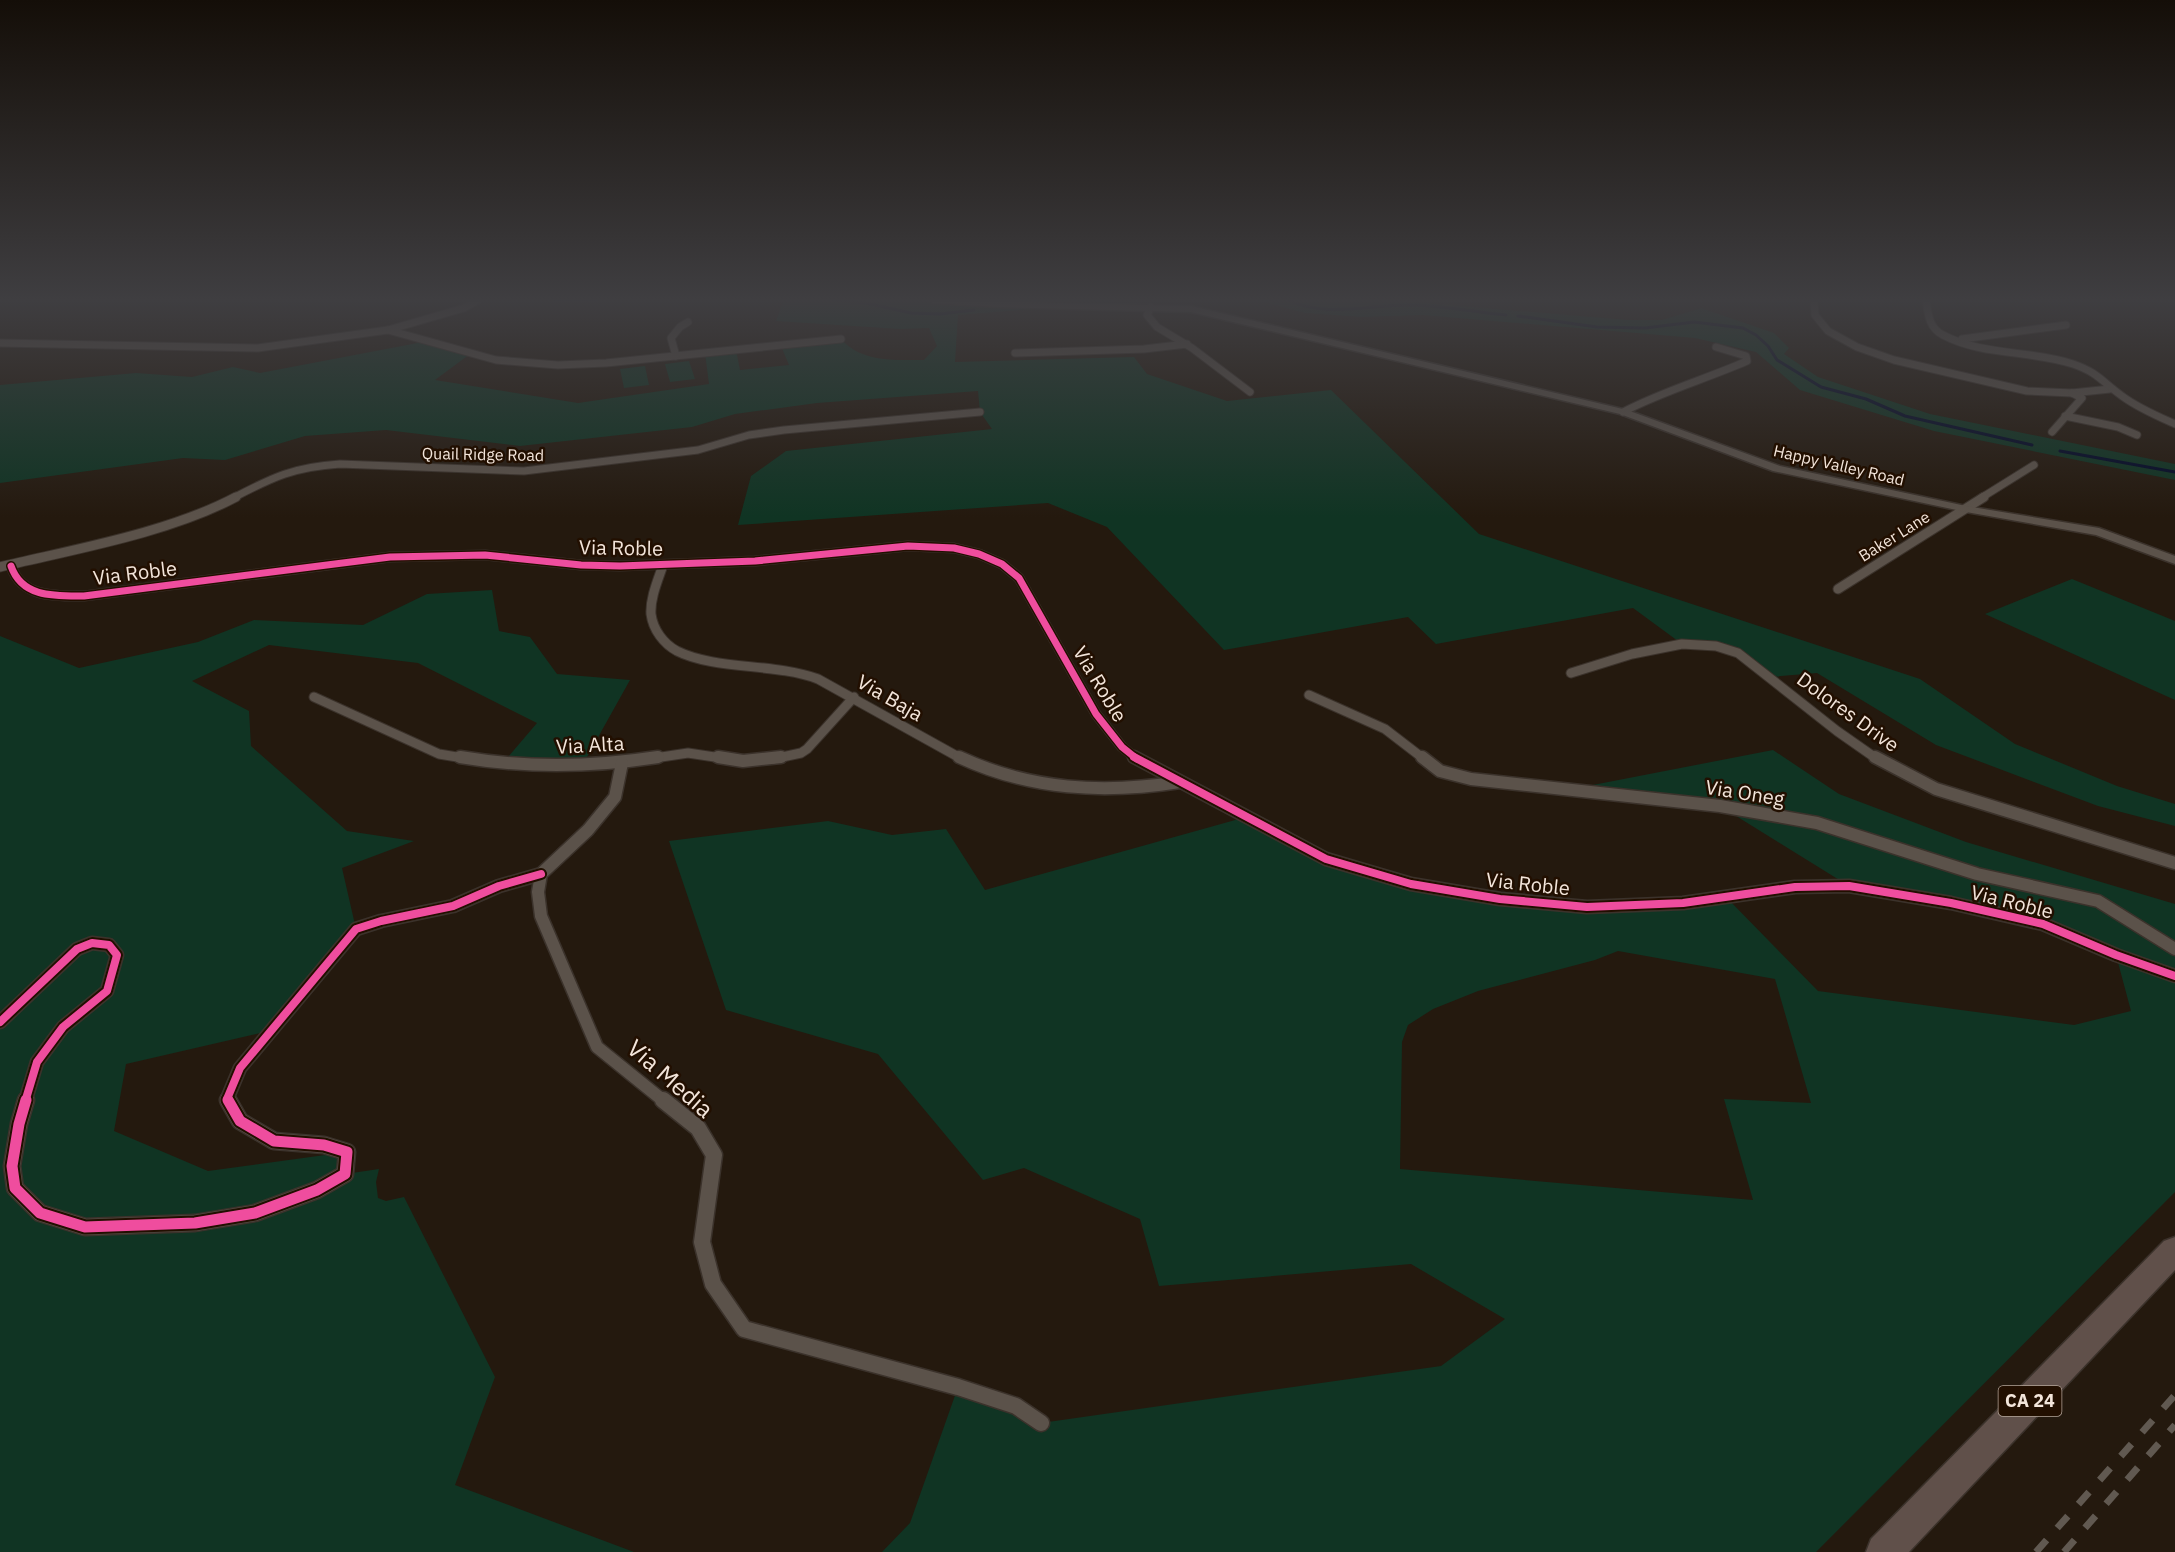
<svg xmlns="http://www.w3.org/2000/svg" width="2175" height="1552" font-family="'IBM Plex Sans',sans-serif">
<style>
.green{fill:#103423;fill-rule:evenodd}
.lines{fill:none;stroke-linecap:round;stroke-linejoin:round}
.stream{stroke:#030a28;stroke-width:3}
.street-far3-casing{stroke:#3b322b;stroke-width:9}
.street-far2-casing{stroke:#3b322b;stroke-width:11}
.street-far1-casing{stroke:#3b322b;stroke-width:15}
.street-casing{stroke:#3b322b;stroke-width:19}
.secondary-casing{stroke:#3b322b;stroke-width:3}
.highway-casing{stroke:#3b322b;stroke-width:3}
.street-far3{stroke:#5b524a;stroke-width:7}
.street-far2{stroke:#5b524a;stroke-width:9}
.street-far1{stroke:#5b524a;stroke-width:12}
.street{stroke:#5b524a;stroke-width:16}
.secondary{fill:#5b524a;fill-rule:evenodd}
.highway{fill:#60504a;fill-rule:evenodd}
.rail{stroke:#615951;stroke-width:7;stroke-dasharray:16 16;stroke-linecap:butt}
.cycleway-far2-casing{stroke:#220f00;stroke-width:10}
.cycleway-far1-casing{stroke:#220f00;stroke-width:12}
.cycleway-casing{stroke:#220f00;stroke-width:15}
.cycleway-far2{stroke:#ef4d9e;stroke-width:7}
.cycleway-far1{stroke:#ef4d9e;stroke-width:8}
.cycleway{stroke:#ef4d9e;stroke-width:11}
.labels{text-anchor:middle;stroke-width:5;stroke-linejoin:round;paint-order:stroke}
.far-street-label{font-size:16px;fill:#f3e5da;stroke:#220f00}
.shield{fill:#220f00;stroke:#b4a599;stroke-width:1.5}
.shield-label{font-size:18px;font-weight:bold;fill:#f3e5da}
.street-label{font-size:20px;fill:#f3e5da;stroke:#220f00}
.near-street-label{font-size:24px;fill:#f3e5da;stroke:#220f00}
</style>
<rect width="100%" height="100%" fill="#24190e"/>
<g class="green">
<path d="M772,300h343l-12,6 -45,1 -100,8 -3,47 179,-5 13,17 80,27 104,-11 148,144 441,145 95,65 102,42 58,18v22l-77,-20 -162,-61 -119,-72 -47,4 -32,-24 -56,-9 -49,-36 -197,36 -28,-27 -184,33 -117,-123 -59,-24 -310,22 13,-49 35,-25 206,-22 -12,-17 -2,-21 -161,12 -82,11 -43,13 -172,19 -134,-16 -81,6 -80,24 -42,-2 -183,25v-98l136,-12 56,4 41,-10 27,6 168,-32 42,13 -35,26 143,23 131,-19 -4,-31 31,-3 4,20 49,-5 -8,-19 60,-7c21,24 55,21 83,21l13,-14 -8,-18 -29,1 -124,-8 7,-19z"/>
<polygon points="1257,300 1390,300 1628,320 1662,320 1701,308 1774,333 1789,348 1784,354 1818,377 1930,414 2175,464 2175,480 1934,431 1800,390 1756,352 1695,338 1422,315 1362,317 1305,313"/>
<polygon points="689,361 695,379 670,382 665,364"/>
<polygon points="645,366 649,385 624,388 620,369"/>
<polygon points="2072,579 2175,621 2175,700 1985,614"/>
<polygon points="492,590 499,631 530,637 557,674 630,680 582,766 502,764 537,723 418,663 269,645 192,681 249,711 251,746 347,831 414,841 342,868 356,929 273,1030 126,1064 114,1131 208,1171 347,1152 345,1174 379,1169 376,1182 378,1198 386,1201 404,1197 495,1377 455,1485 634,1552 0,1552 0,636 79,668 198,642 254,620 363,625 427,594"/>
<path d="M1773,750l66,44 127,48 209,62v288l-359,360h-934l28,-29 48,-136 83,36 400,-57 64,-47 -94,-55 -252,22 -19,-67 -116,-51 -41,12 -105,-126 -152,-44 -57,-169 159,-20 64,14 54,-6 39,61 261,-73 80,42 85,25 176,23 139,-10 92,94 256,34 57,-14 -15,-56 -73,-31 -194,-38 -129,-80 -153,-16zM1618,951l157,28 36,124 -87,-4 29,101 -353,-31 2,-127 6,-17 25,-16 45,-18 117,-31z"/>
</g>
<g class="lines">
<g class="stream">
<polyline points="556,300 596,300"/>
<polyline points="833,300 866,303 911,313 940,314 974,310"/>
<path d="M1288,300c38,18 79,5 120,5 33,0 66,7 98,10"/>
<polyline points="1518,316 1597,327 1645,328 1694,322 1743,328 1756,335 1768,346 1777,360 1821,387 1866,399 1905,416 2032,445"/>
<polyline points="2060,451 2175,472"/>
</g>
<g class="street-far3-casing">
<g id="street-far3">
<polyline points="1814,300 1815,315 1828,331 1857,347 1894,360 2027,391 2072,393 2110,389"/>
<path d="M1926,300c2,14 3,28 17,35 40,21 88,15 130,29 26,9 29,18 49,32 16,12 35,20 53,28"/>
<polyline points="1151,307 1147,315 1157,327 1192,348 1250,392"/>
<polyline points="388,330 496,360 558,365 606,363 841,339"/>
<polyline points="1962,339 2066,325"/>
<polyline points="0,343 258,348 388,330 464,308 478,300"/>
<polyline points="1015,353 1144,349 1187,344"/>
<polyline points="676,356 671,338 680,327 688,322"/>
<path d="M1623,412c40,-21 83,-33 124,-51l-1,-5 -30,-9"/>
<polyline points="2065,416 2118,427 2137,435"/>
<polyline points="2052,432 2082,398 2072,393"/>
<path d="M233,498c40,-21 61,-31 107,-34l184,7 174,-21 51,-15 35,-5 196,-18"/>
<polyline points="1981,498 2034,465"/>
</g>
</g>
<g class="street-far2-casing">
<g id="street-far2">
<path d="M663,565c-5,15 -13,33 -12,49 2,16 13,30 26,37 38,19 98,12 141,28l144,80"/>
<path d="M11,566c11,32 44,30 73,30l306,-39 95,-2 96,10 39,1 135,-5 153,-15 46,2 25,6 23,10 17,14 77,136 26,33 15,12"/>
<path d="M0,567c75,-18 168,-34 236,-70"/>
<polyline points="1838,589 1984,497"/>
<polyline points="1571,673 1632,654 1682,644 1716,646 1738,653 1837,731 1877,759"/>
<polyline points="1309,695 1385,729 1424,759"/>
<polyline points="314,697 439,754 469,759"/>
<polyline points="648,759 688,753 728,759"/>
<polyline points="773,759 801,753 807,749 854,697"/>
</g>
</g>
<g class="street-far1-casing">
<g id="street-far1">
<path d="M460,757c65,11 133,10 198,0"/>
<polyline points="718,757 743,761 781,757"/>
<path d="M959,757c71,33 144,37 221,25"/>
<polyline points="1134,757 1326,859 1411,884 1500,899 1587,907 1683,903 1795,887 1849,886 1951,903 2043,924 2116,955 2175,976"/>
<polyline points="1422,757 1440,771 1471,779 1720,806 1817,823 1977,874 2098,901 2175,949"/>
<polyline points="1875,757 1936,789 2175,863"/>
<polyline points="622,763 615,797 588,830 541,874 538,892 541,916 597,1047 665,1102"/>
<polyline points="0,1022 77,949 92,943 109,945 117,955 107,991 63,1027 37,1062 25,1102"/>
<polyline points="229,1102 227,1099 240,1068 356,929 381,921 453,906 499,886 541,874"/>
</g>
</g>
<g class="street-casing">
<g id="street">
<polyline points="26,1100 19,1124 12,1166 15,1188 40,1213 85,1227 195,1223 255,1213 317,1190 345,1174 347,1152 324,1145 274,1141 240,1121 228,1100"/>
<polyline points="663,1100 698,1128 714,1155 702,1242 713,1284 744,1329 958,1387 1016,1406 1041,1423"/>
</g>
</g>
<g class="secondary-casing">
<polygon id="secondary" points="929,300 1191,306 1627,410 1780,466 1966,506 2099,528 2175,556 2175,564 2096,535 1966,512 1773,471 1620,414 1191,312 998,307 933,303"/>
</g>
<g class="highway-casing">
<polygon id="highway" points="2175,1237 2175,1270 1909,1552 1866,1552 1871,1539 2164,1241"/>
</g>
<use href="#street-far3" class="street-far3"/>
<use href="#street-far2" class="street-far2"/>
<use href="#street-far1" class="street-far1"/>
<use href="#street" class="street"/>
<use href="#secondary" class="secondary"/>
<use href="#highway" class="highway"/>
<g class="rail">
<polyline points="2036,1552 2175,1395"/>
<polyline points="2064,1552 2175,1425"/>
</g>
<g class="cycleway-far2-casing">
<path id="cycleway-far2" d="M11,566c11,32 44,30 73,30l306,-39 95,-2 96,10 39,1 135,-5 153,-15 46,2 25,6 23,10 17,14 77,136 26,33 15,12"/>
</g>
<g class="cycleway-far1-casing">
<g id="cycleway-far1">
<polyline points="1134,757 1326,859 1411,884 1500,899 1587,907 1683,903 1795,887 1849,886 1951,903 2043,924 2116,955 2175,976"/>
<polyline points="0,1022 77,949 92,943 109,945 117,955 107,991 63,1027 37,1062 25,1102"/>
<polyline points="229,1102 227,1099 240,1068 356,929 381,921 453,906 499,886 541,874"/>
</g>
</g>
<g class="cycleway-casing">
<polyline id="cycleway" points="26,1100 19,1124 12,1166 15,1188 40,1213 85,1227 195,1223 255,1213 317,1190 345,1174 347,1152 324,1145 274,1141 240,1121 228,1100"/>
</g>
<use href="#cycleway-far2" class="cycleway-far2"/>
<use href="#cycleway-far1" class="cycleway-far1"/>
<use href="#cycleway" class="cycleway"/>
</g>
<linearGradient id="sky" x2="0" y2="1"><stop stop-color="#140e08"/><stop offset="0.58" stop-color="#3f3e41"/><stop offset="1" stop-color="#3f3e41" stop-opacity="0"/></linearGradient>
<rect width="2175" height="517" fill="url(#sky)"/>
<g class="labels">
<g class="far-street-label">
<text transform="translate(483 454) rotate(1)" y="6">Quail Ridge Road</text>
<text transform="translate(1839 465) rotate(13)" y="6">Happy Valley Road</text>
<text transform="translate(1894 536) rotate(-32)" y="6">Baker Lane</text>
</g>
<rect class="shield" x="1998.5" y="1386" width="63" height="30" rx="4.5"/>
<g class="shield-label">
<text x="2030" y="1407">CA 24</text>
</g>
<g class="street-label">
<text transform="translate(621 548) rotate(1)" y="7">Via Roble</text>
<text transform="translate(135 573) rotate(-7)" y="7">Via Roble</text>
<text transform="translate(1100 684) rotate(59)" y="7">Via Roble</text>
<text transform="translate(890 698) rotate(30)" y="7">Via Baja</text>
<text transform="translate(1848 712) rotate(36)" y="7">Dolores Drive</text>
<text transform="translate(590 745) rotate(-3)" y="7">Via Alta</text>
<text transform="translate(1745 793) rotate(9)" y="7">Via Oneg</text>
<text transform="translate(1528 884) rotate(6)" y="7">Via Roble</text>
<text transform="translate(2012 902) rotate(14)" y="7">Via Roble</text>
</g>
<g class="near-street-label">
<text transform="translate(670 1079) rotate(41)" y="8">Via Media</text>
</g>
</g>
</svg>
